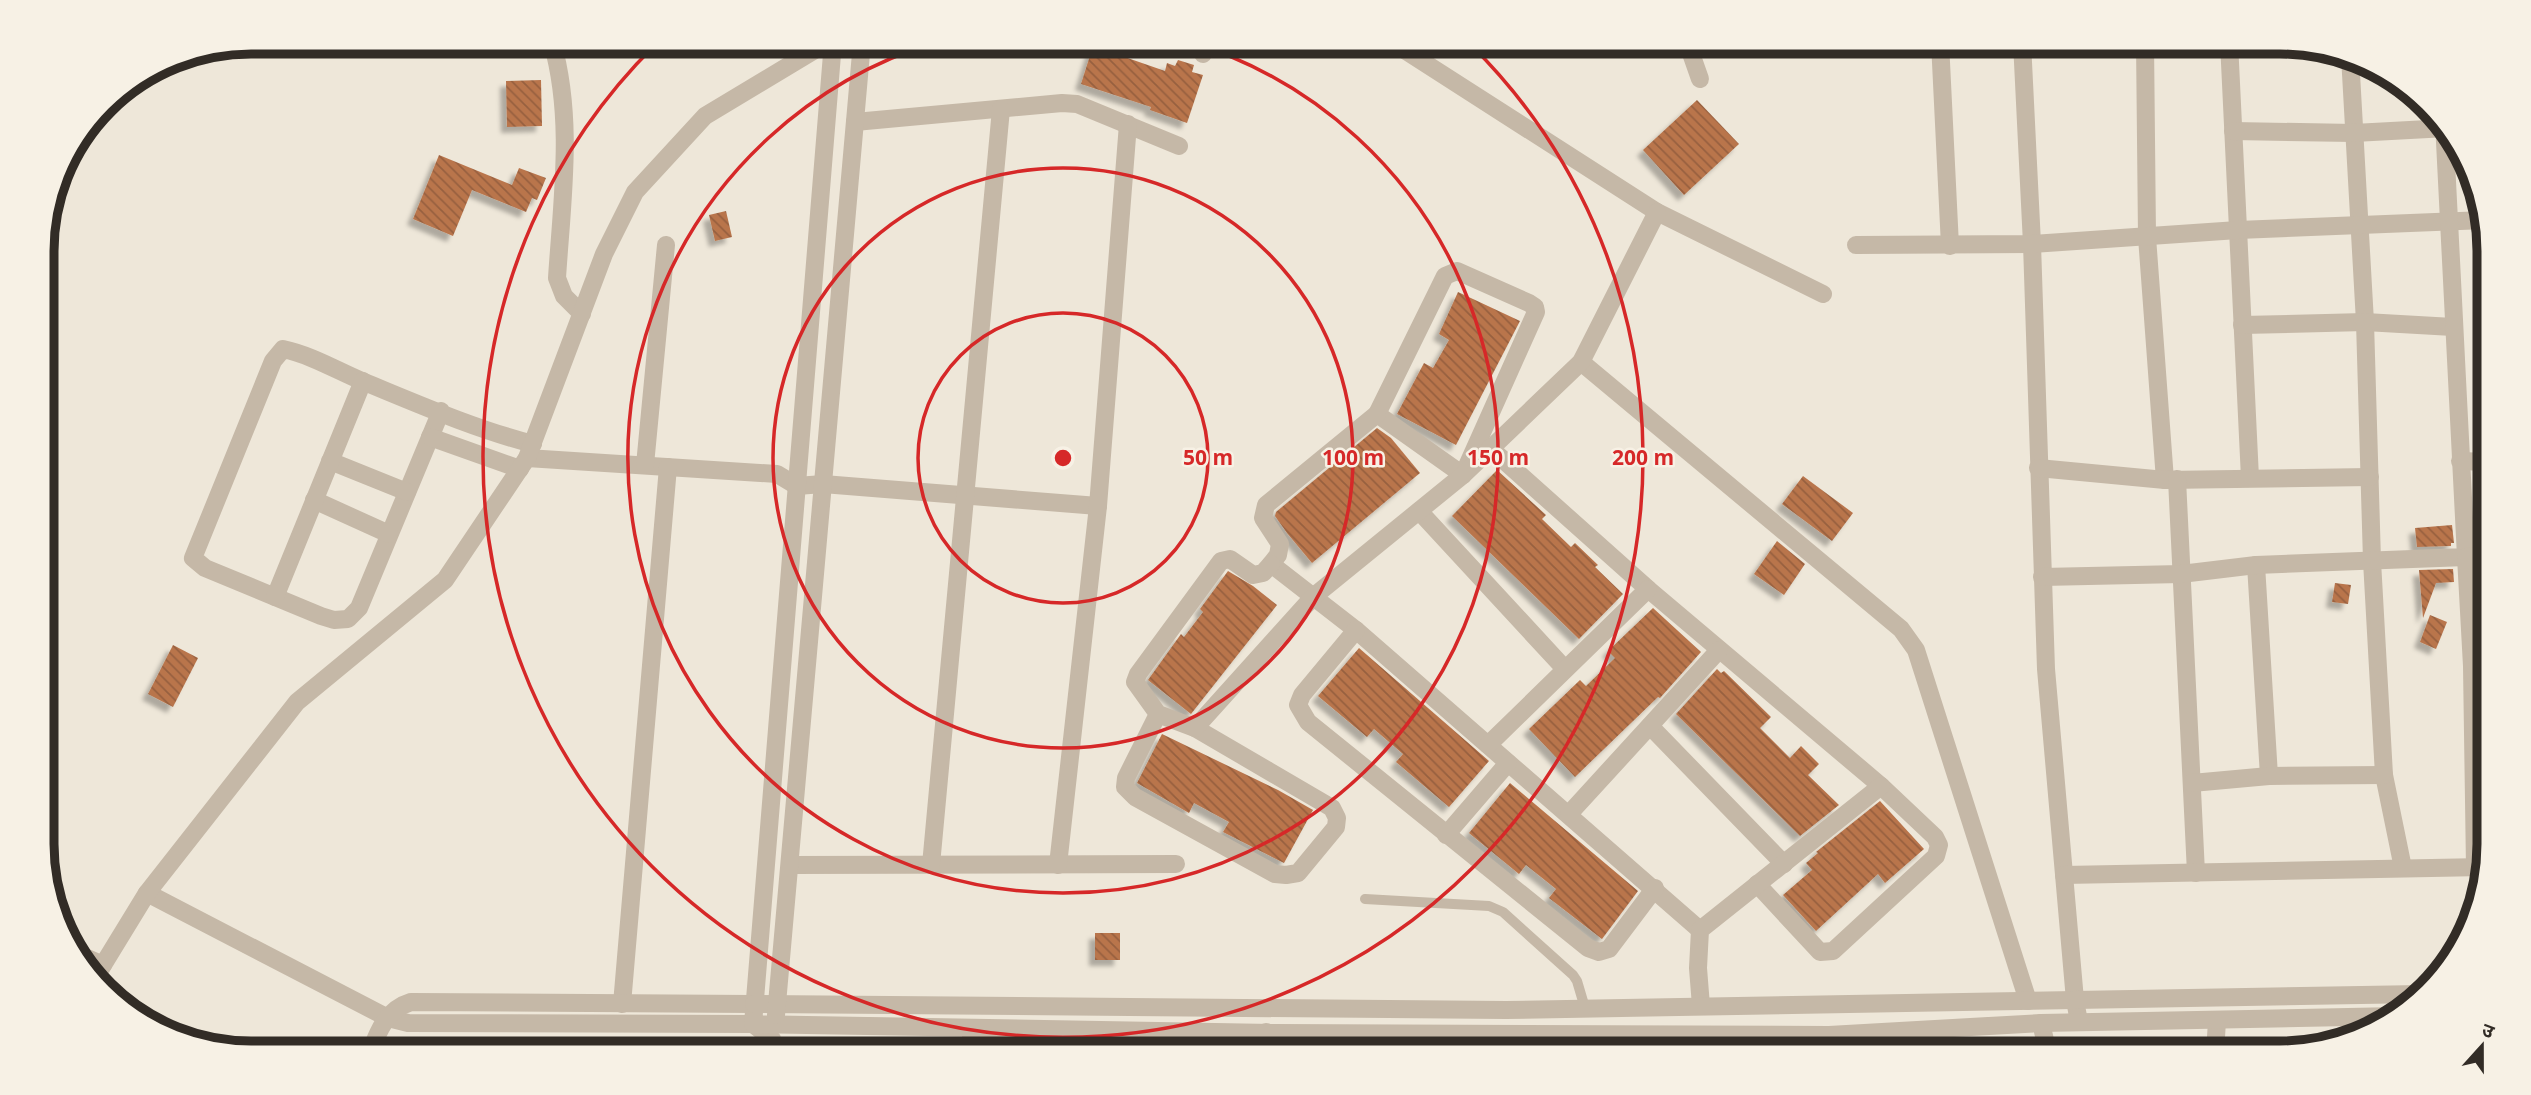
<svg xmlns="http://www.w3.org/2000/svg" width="2531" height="1095" font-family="'Open Sans','Noto Sans Devanagari',sans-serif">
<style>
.building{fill:url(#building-back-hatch);filter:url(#shadow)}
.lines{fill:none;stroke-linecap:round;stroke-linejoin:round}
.service{stroke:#c5b8a7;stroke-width:10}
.minor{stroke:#c5b8a7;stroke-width:18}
.tertiary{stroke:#c5b8a7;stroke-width:18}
.ring{fill:none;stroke:#d62828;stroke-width:3.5}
.rim{fill:none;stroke:#322c26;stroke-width:9}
.centre{fill:#d62828;stroke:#f7f1e5;stroke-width:3.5}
.ring-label{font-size:21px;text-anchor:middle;font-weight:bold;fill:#d62828;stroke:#f7f1e5;stroke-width:5;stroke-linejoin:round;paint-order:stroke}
</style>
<defs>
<pattern id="building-back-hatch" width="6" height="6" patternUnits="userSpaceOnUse" patternTransform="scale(1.75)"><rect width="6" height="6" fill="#b9754c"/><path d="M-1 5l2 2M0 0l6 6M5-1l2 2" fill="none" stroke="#97603f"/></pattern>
<filter id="shadow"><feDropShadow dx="-6" dy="6" stdDeviation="2" flood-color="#0004"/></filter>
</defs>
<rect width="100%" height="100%" fill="#eee7d9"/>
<g class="building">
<polygon points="1093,46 1165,71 1167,63 1175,66 1178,60 1194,65 1192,72 1203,75 1187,123 1150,110 1151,107 1081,84"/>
<polygon points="541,80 542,126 507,127 506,81"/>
<polygon points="1697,100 1739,144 1684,195 1643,150"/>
<polygon points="439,155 512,185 519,168 546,178 537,200 532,198 526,212 472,190 453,236 413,219"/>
<polygon points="726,211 732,237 715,241 709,215"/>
<polygon points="1458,292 1520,321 1456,445 1397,414 1424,363 1433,368 1449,340 1439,334"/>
<polygon points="1377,428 1391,438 1420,473 1312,563 1287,533 1275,516 1276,512"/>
<polygon points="1497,470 1546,515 1542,519 1571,547 1575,543 1598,565 1595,567 1623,594 1579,639 1452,516"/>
<polygon points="1803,476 1853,513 1832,541 1782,504"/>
<polygon points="2452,525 2454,543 2451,543 2451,546 2417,547 2415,528"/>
<polygon points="1777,541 1805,564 1784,595 1754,574"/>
<polygon points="2453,569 2454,582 2436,583 2423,618 2419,570"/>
<polygon points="1228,571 1253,586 1277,605 1191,714 1148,680 1181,634 1184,637 1203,612 1200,609"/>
<polygon points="2335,583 2351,585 2348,604 2332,602"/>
<polygon points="1653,608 1701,652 1660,698 1658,697 1575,777 1529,729 1580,680 1586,686 1615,658 1608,651"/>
<polygon points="2430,615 2447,622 2436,649 2420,642"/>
<polygon points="173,645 198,658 173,707 148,694"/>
<polygon points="1359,648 1489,761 1449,807 1396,762 1403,754 1374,729 1367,737 1318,696"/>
<polygon points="1717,669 1721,673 1724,671 1771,717 1760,728 1790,758 1801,746 1819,764 1808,775 1839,805 1800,836 1676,714"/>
<polygon points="1162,734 1278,790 1313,810 1284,863 1223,832 1229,822 1194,803 1189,813 1137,783"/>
<polygon points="1510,783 1638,891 1602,939 1549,898 1556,889 1526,865 1519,874 1469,833"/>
<polygon points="1880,801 1924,849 1885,883 1878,874 1816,931 1783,895 1812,870 1806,863 1818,853 1816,852"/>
<rect x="1095" y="933" width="25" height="27"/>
</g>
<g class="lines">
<g class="service">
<polyline points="1365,899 1489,906 1503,912 1573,975 1577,981 1585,1008"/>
<polyline points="1718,1035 1722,1053"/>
<polyline points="1792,1053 1797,1035"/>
</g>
<g class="minor">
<path d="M552,42c22,77 10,157 5,236l7,18 18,18"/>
<polyline points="1392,42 1657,212 1823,294"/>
<polyline points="1687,42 1700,79"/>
<polyline points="1940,42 1950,246"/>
<polyline points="2022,42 2032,244 2046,669 2075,1000 2079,1022"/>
<polyline points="2145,42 2147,237 2165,480"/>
<polyline points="2229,42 2250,478"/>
<polyline points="1203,54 1207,42"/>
<polyline points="2350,56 2365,322 2372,561 2384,775 2403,868"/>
<polyline points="855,122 1062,103 1077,104 1179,146"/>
<polyline points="2233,131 2354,133 2447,128"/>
<polyline points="1856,245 2032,244 2238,230 2485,220"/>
<polygon points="1457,271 1529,303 1535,307 1536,312 1463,475 1377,414 1445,276"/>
<polyline points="2242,325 2365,322 2453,327"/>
<polyline points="1581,362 1901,629 1916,650 2028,1001"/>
<path d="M441,411l-82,197 -11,11 -14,1 -13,-4 -116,-48 -12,-10 80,-197 10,-12c28,6 53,21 79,32 56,23 113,48 171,63"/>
<polyline points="1377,414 1266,505 1263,518 1280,544 1278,555 1271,564 1356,630 1700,930"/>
<polyline points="430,437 520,469"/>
<polyline points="1490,448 1648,589 1881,786 1935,837 1939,845 1936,856 1833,951 1820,952 1757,884"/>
<polyline points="527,458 777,474 797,486 823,484 1098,506"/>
<polyline points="330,461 407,492"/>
<polyline points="2460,461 2488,462"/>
<polyline points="645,465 666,245"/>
<polyline points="2038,468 2165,480 2370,477"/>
<polyline points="2177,479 2196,873"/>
<polyline points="314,500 389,534"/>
<polyline points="1419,511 1565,669"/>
<polyline points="2256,565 2269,776"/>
<polyline points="2042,577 2181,574 2256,565 2466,557 2444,122"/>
<polyline points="275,597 363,381"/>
<polyline points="1356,630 1302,695 1298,705 1308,722 1588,948 1599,952 1609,949 1655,888"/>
<polyline points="1158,714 1126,778 1125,787 1135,797 1275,874 1286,875 1298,873 1336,827 1337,818 1332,808 1195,728 1158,714 1135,682 1138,674 1221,561 1230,559 1253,575 1263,573 1271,564"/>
<polyline points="1650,726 1784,864"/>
<polyline points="1195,728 1313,597 1463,475 1581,362 1657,212"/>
<polyline points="1488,745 1648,589"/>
<polyline points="2192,783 2269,776 2384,775"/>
<polyline points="1569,814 1719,650"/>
<polyline points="1446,835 1508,763"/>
<polyline points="790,865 1176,864"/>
<polyline points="931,865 1001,109"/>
<polyline points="1058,865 1098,506 1128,124"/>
<polyline points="2475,867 2472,666 2466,557 2488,556"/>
<polyline points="2064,875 2484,867"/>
<polyline points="147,893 388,1018 408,1023 753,1024 772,1039"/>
<polyline points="78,954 103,965"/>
<polyline points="95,978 147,893 297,702 445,580 527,458 604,254 635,192 705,116 828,42"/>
<polyline points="622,1004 668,467"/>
<polyline points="1701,1006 1698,968 1700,930 1881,786"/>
<polyline points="2041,1023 2048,1053"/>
<polyline points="971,1028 971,1053"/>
<polyline points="1829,1035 1841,1053"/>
<path d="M370,1053c8,-22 17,-44 41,-51l343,2"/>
<polyline points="1266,1053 1266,1032"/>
<polyline points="2215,1053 2217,1021"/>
</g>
<g class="tertiary">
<polyline points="833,42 753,1024 1276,1033 1829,1035 2041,1023 2398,1016"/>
<polyline points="754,1004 1506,1010 2421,994"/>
<polyline points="776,1015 862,42"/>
</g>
</g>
<g class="ring">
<circle cx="1063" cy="458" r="145"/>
<circle cx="1063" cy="458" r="290"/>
<path d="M1190 42A435 435 0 1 1 936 42"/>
<path d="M1470 44A580 580 0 1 1 656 44"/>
</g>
<path d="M0 0H2531V1095H0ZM251 54H2280A197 197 0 0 1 2477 251V844A197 197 0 0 1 2280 1041H251A197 197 0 0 1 54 844V251A197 197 0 0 1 251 54Z" fill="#f7f1e5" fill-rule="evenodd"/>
<path class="rim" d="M251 54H2280A197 197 0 0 1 2477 251V844A197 197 0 0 1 2280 1041H251A197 197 0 0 1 54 844V251A197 197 0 0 1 251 54Z"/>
<circle cx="1063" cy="458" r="10" class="centre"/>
<g class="ring-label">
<text x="1208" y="465">50 m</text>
<text x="1353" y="465">100 m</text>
<text x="1498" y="465">150 m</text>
<text x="1643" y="465">200 m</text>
</g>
<g transform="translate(2482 1046) rotate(21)" stroke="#f7f1e5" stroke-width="5" paint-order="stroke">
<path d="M0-5L12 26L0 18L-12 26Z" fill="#322c26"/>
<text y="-10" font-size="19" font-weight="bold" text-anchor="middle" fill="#322c26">उ</text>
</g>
</svg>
